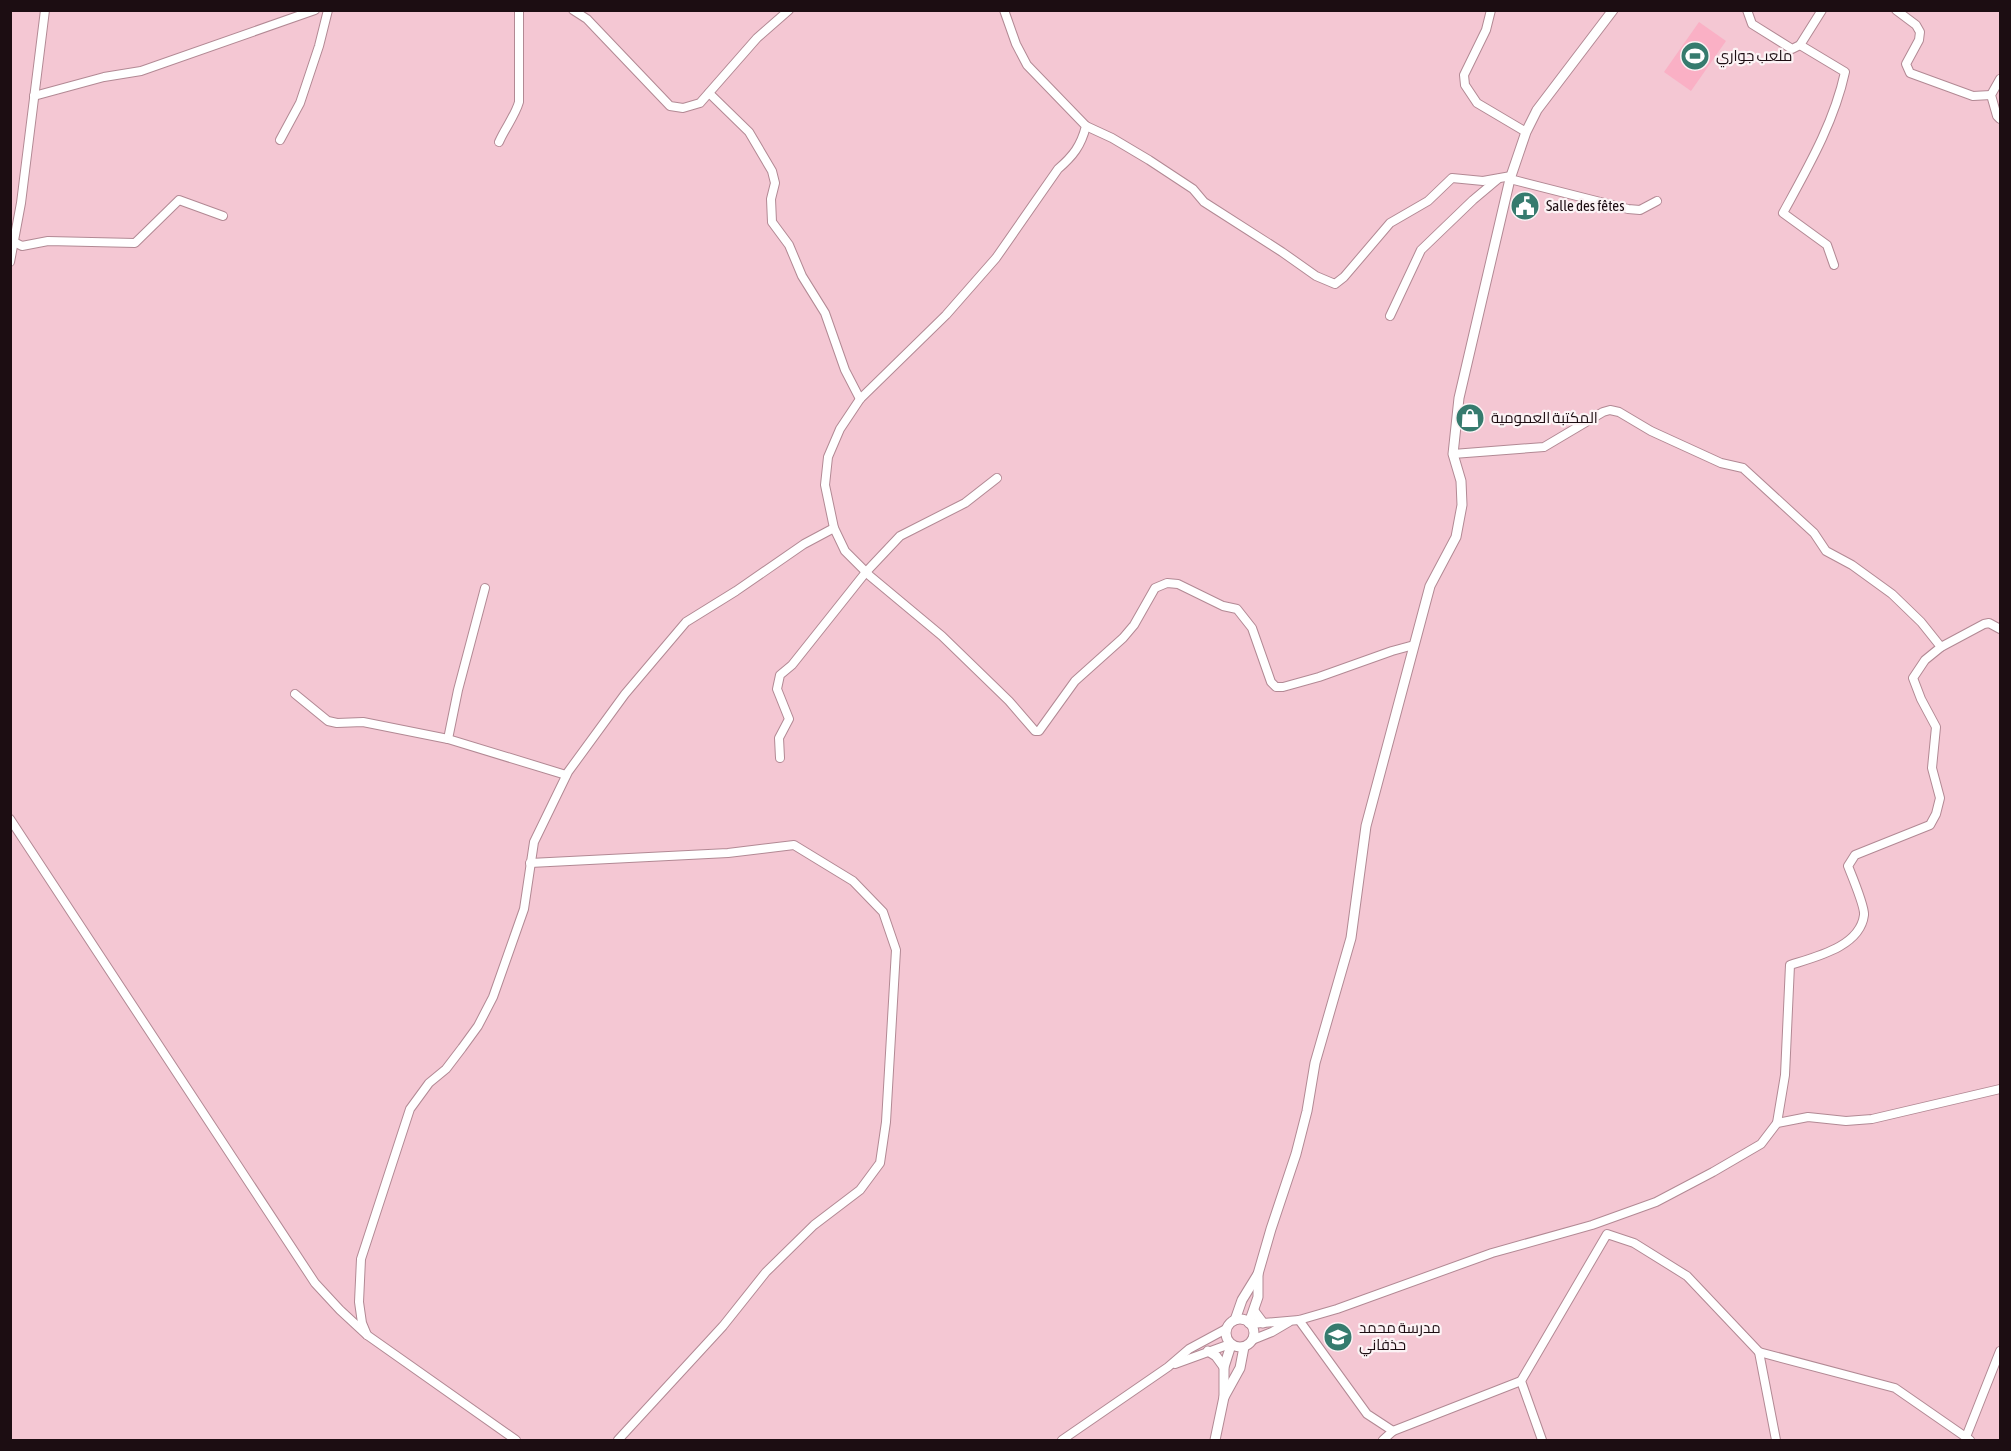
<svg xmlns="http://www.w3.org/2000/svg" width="2011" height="1451" font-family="'Asap Condensed',Cairo,sans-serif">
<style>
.pitch{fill:#fab0c5}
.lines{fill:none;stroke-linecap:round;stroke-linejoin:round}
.minor-casing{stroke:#b28994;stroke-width:10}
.tertiary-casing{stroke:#b28994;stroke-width:11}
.minor{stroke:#fff;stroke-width:8}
.tertiary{stroke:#fff;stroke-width:9}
.labels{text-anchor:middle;stroke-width:4.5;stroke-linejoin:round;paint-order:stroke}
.poi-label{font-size:15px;fill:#1c0d12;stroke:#fcf3f5;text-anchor:start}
</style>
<rect width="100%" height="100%" fill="#f4c7d3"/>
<polygon class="pitch" points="1699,22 1726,41 1691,91 1664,72"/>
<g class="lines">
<g class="minor-casing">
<g id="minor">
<polyline points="573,10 587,19 670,106 683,108 700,103 757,38 789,10"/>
<path d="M1004,10l12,34 11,21 59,61c-5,20 -13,30 -28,43l-62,89 -50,57 -86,84 -20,30 -12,28 -3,28 9,43 11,23 25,25 72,60 67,65 26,30h4l36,-50 48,-43 11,-13 21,-37 12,-5 11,1 45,22 14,3 15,19 19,54 5,5h7l36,-10 73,-26 22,-6"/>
<polyline points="1491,10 1486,30 1464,75 1465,85 1477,103 1526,132"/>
<polyline points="1747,10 1752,24 1792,49 1800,45 1822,10"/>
<polyline points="1896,10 1916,25 1920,32 1919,40 1906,64 1910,73 1973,96 1991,95"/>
<path d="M1800,45l45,27c-11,51 -38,97 -62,141l44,32 7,20"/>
<polyline points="2000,79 1991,95 1997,116 2000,119"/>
<polyline points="709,93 749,132 772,171 775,183 771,199 772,222 789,245 802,276 825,313 845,370 860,399"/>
<polyline points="34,96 104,77 141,71 315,10"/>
<polyline points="1086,126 1112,138 1149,160 1193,189 1204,202 1282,252 1316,276 1335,284 1344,277 1390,223 1428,201 1452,178 1483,181 1511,176"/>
<polyline points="280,140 300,103 319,46 328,10"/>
<path d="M499,142c6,-14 16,-26 20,-40v-92"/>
<polyline points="1510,179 1628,209 1640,210 1657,201"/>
<polyline points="14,242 22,246 48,241 135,243 179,200 223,216"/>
<polyline points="10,262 21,203 45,10"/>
<polyline points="1390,316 1421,250 1473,200 1498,179"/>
<polyline points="1453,454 1544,447 1603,412 1610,410 1619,412 1651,431 1721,463 1743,468 1814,533 1826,551 1852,565 1892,594 1921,622 1941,647"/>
<polyline points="295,694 328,721 337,723 363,722 448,739 566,775"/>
<polyline points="448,739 458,690 485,588"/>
<polyline points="780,758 779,738 789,719 777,689 780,675 792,665 866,572 900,536 965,503 997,478"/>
<polyline points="10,819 315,1283 340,1310 367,1335 516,1440"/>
<polyline points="530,863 728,853 794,845 853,881 883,912 896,950 886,1122 880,1163 860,1190 814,1225 766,1272 723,1326 618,1440"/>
<path d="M1777,1123l8,-48 5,-110c25,-8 70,-18 74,-50 1,-8 -12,-39 -16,-49l7,-11 75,-30 6,-11 4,-16 -8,-30 4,-41 -15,-28 -8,-21 12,-18 16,-13 43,-23 5,-1 11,6"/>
<polyline points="1299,1320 1367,1414 1393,1431 1521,1381"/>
<polyline points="1251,1324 1299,1320 1337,1309 1492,1253 1592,1225 1656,1202 1713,1172 1761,1144 1777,1123 1808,1117 1846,1121 1872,1119 2000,1089"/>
<polyline points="367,1335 362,1323 359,1302 361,1259 410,1109 429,1083 446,1069 462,1048 478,1026 493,997 524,909 534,842 568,772 625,694 686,622 736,591 804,544 834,528"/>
<polyline points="1252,1340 1272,1332 1289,1322"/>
<polyline points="1759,1352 1776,1440"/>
<polyline points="1175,1364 1230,1344"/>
<polyline points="1966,1437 2000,1351"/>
<polyline points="1062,1440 1168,1367 1189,1349 1226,1329"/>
<polyline points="1383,1440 1393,1431"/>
<polyline points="1542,1440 1521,1381 1607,1234 1634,1243 1687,1276 1759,1352 1895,1388 1970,1440"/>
</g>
</g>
<g class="tertiary-casing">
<g id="tertiary">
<polyline points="1254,1311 1263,1323"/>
<circle cx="1240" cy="1333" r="14"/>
<polyline points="1235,1320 1242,1300 1258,1274"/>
<polyline points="1249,1323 1258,1297 1258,1274 1271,1229 1296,1154 1307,1111 1315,1063 1351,938 1366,826 1430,586 1456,537 1462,505 1461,481 1453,454 1459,398 1510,179 1526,132 1537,110 1613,10"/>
<polyline points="1208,1351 1216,1356 1224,1367"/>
<polyline points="1224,1397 1240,1368 1244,1347"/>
<polyline points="1215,1440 1224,1397 1224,1367 1231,1345"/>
</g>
</g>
<use href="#minor" class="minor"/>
<use href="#tertiary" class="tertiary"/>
</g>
<defs>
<g id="stadium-disc" transform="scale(1.5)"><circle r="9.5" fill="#367b6e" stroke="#fcf3f5"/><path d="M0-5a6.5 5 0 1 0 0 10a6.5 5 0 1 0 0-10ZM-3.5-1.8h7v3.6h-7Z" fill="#fff"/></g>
<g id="civic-disc" transform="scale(1.5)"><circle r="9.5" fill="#367b6e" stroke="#fcf3f5"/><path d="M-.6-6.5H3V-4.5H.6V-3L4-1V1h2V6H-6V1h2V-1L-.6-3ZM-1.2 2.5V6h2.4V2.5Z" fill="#fff"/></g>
<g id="shop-disc" transform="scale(1.5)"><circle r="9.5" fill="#367b6e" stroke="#fcf3f5"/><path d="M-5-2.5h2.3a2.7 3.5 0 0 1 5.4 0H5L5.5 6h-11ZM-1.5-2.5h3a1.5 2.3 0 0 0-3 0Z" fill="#fff"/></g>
<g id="school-disc" transform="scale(1.5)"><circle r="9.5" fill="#367b6e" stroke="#fcf3f5"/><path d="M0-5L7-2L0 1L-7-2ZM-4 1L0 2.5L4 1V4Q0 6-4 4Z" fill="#fff"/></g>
</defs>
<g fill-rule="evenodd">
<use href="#stadium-disc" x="1695" y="56"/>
<use href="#civic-disc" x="1525" y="206"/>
<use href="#shop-disc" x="1470" y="418"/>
<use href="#school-disc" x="1338" y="1337"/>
</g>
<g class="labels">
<g class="poi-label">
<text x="1716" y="61">ملعب جواري</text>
<text x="1546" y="211">Salle des fêtes</text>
<text x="1491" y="423">المكتبة العمومية</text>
<text x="1359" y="1333">مدرسة محمد<tspan x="1359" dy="17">حذفاني</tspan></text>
</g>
</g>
<rect width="2011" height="1451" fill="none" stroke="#1c0d12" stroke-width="24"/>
</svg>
